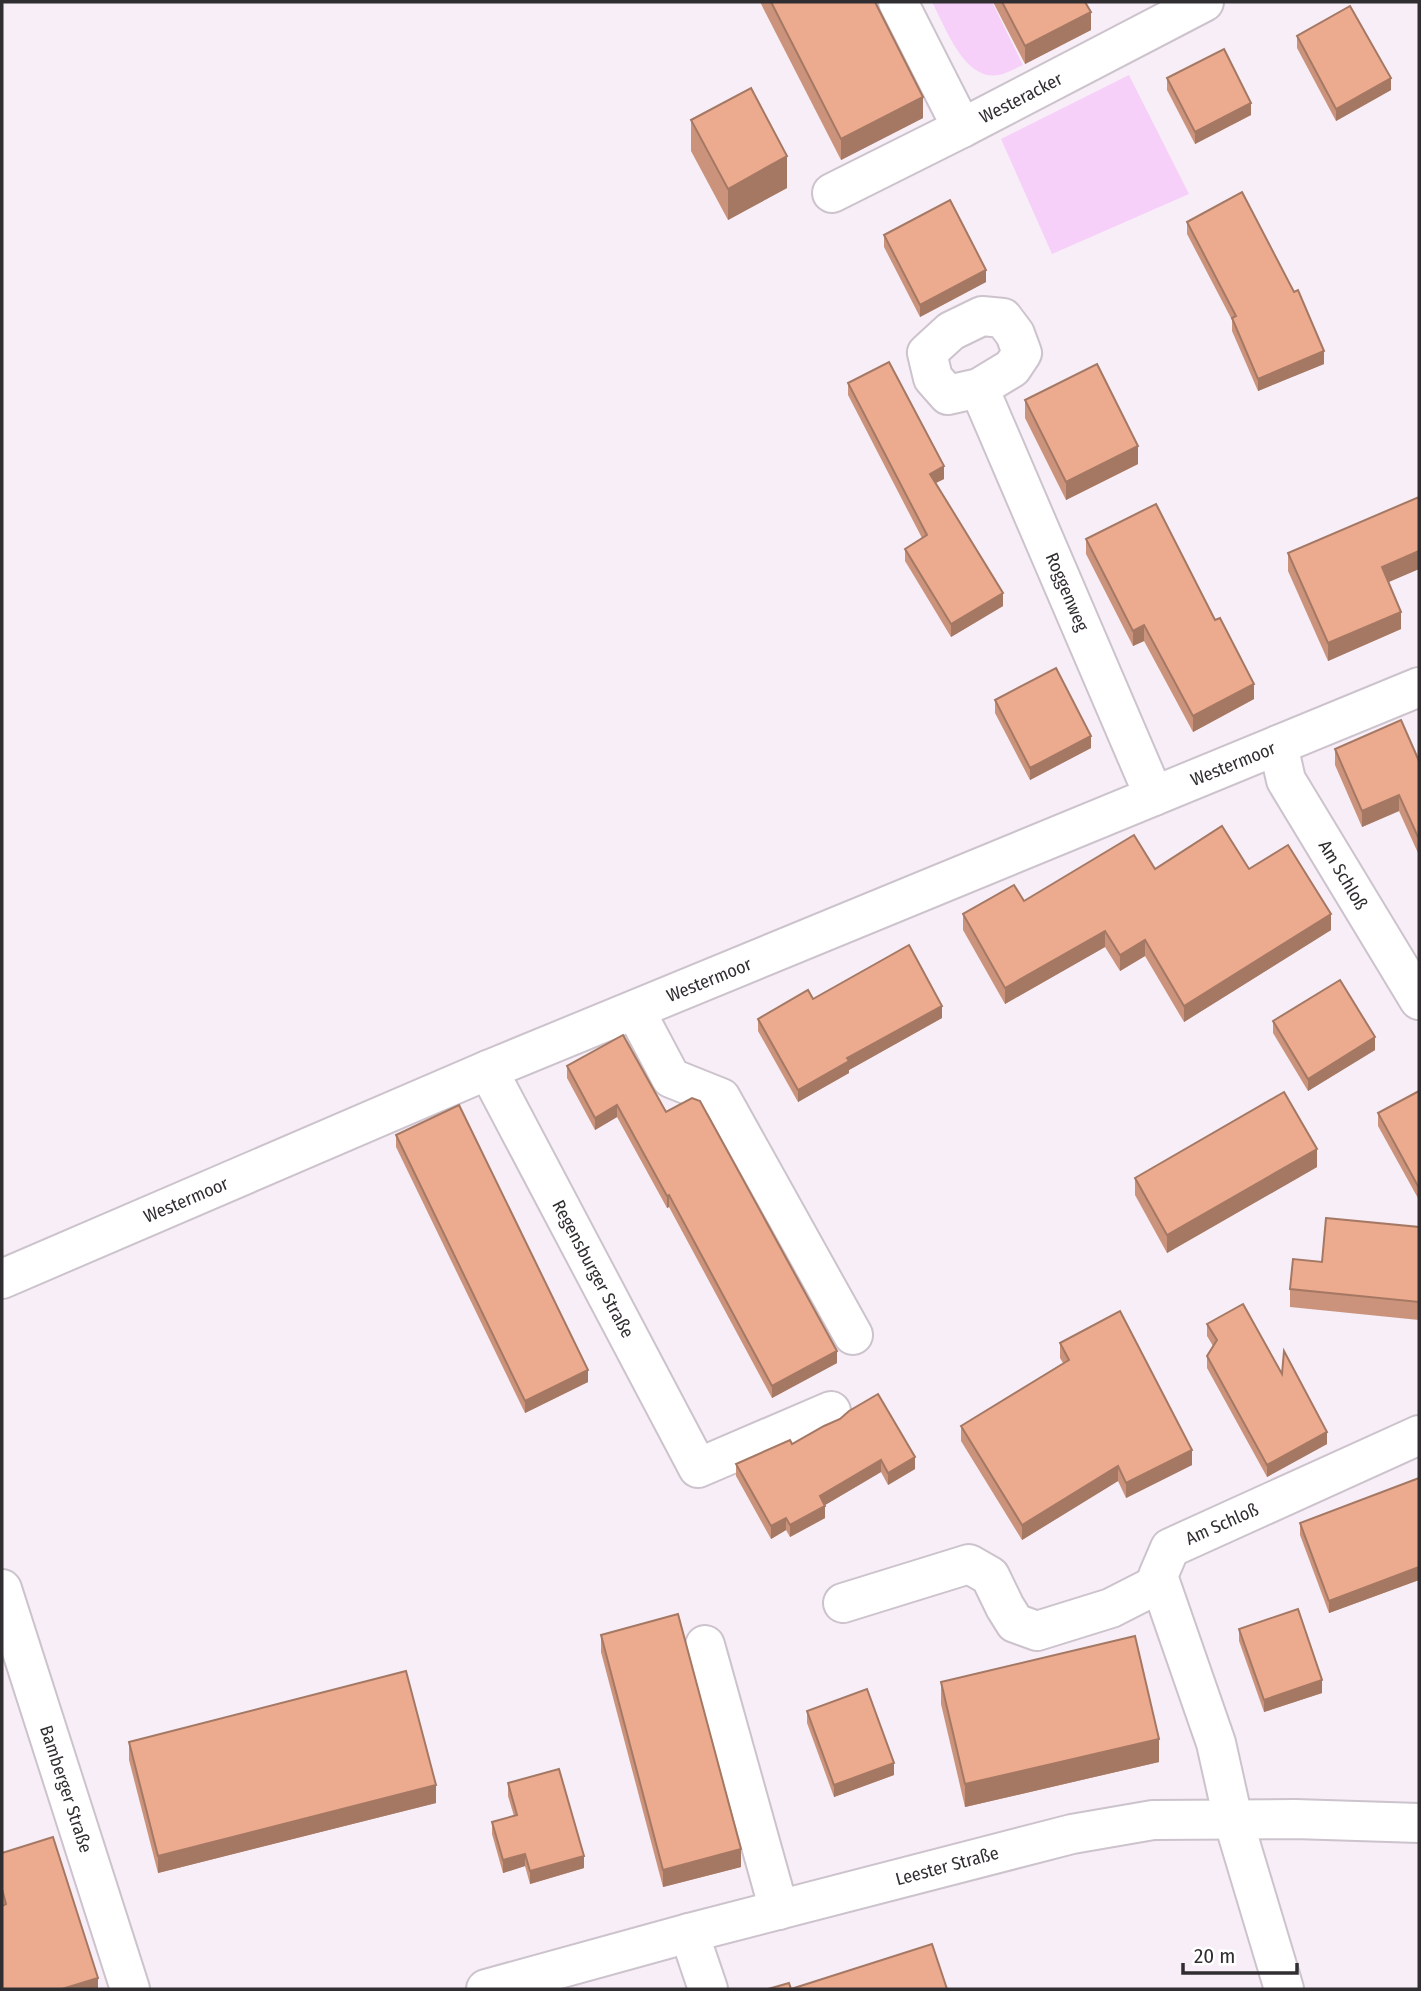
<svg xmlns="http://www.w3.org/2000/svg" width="1421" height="1991" font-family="'Fira Sans Condensed',sans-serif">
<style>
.green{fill:#f7d0fa}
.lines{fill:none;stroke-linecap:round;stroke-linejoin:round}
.minor-casing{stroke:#ccc3cc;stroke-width:42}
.minor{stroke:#fff;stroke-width:38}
.wall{fill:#cb937b}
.shaded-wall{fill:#a57864}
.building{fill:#ecab8f;stroke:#a57864;stroke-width:2}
.labels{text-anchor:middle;stroke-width:5;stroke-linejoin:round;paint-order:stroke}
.street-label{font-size:18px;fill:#312e31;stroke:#fff}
</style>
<rect width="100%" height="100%" fill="#f7eef7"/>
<g class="green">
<path d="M932,2h60l31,63c-8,3 -17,9 -25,10 -34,6 -53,-49 -66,-73z"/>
<polygon points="1129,75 1189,194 1052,254 1001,139"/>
</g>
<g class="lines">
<g class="minor-casing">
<g id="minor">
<polyline points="898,2 962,128 1204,2"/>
<polyline points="832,193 962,128"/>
<polyline points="979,388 948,395 933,378 927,353 951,331 982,316 1003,318 1015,334 1022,353 1012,368 979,388 1154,796"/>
<polyline points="1278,745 1286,780 1419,1000"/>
<polyline points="635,1010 671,1078 721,1098 853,1335"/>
<polyline points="488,1070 698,1468 831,1411"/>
<polyline points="2,1279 488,1070 1419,687"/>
<polyline points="2,1589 130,1989"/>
<polyline points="843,1603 969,1564 990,1576 1005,1607 1015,1623 1037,1631 1111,1608 1160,1583"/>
<polyline points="705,1645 779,1910"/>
<polyline points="689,1933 708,1989"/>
<polyline points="486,1989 689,1933 1072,1834 1153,1820 1295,1819 1419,1823"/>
<polyline points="1284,1989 1233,1819 1216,1743 1158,1576 1170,1548 1419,1435"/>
</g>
</g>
<use href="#minor" class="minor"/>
</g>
<g class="wall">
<polygon points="760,2 875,2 923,118 841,160"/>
<polygon points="993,2 1085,2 1091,30 1025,64"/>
<polygon points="1297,36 1391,90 1336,121 1297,48"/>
<polygon points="1167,78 1251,115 1195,144 1167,90"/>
<polygon points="691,120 787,188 728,220 691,151"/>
<polygon points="1187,222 1324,364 1258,391 1232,331 1232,320 1187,234"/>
<polygon points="884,235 986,282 920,317 884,247"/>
<polygon points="848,383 944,479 935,483 1003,606 951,637 905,561 905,549 922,538 848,395"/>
<polygon points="1025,400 1138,464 1066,500 1025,418"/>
<polygon points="1419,497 1419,569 1388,582 1401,629 1328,661 1288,571 1288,553"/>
<polygon points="1086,539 1215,620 1254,699 1193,732 1144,641 1133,646 1086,554"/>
<polygon points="995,700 1091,748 1030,780 995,713"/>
<polygon points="1335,749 1419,761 1418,853 1399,811 1362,827 1335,765"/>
<polygon points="1155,869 1249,869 1331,930 1184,1022 1145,956 1120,971 1105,947 1005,1004 963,930 963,914 1024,901"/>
<polygon points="813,999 942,1018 849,1070 849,1073 798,1102 758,1031 758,1019"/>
<polygon points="1273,1021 1375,1050 1308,1091 1273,1033"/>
<polygon points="567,1066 666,1112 837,1363 772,1398 669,1207 667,1208 617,1117 595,1130 567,1078"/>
<polygon points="1419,1091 1419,1200 1378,1126 1378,1113"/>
<polygon points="396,1135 588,1382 525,1413 396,1147"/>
<polygon points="1317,1167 1167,1253 1135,1195 1135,1178"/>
<polygon points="1419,1227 1419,1320 1290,1307 1290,1289 1322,1262"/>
<polygon points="1207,1324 1282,1374 1327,1444 1267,1477 1207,1368 1207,1356 1213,1346 1207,1336"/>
<polygon points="1060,1343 1192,1465 1126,1498 1118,1481 1022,1540 961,1441 961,1426 1063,1363 1060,1358"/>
<polygon points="824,1426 915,1469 888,1485 881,1472 825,1505 825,1518 790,1537 786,1530 771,1539 736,1476 736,1464 792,1444"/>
<polygon points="1419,1478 1419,1580 1329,1613 1300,1535 1300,1523"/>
<polygon points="1239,1629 1322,1693 1264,1712 1239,1641"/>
<polygon points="601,1635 741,1867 663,1887 601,1652"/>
<polygon points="941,1682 1159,1762 965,1807 941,1704"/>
<polygon points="807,1711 894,1775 834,1797 807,1723"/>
<polygon points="129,1742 436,1803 158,1873 129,1760"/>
<polygon points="508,1783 584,1868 530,1884 525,1866 503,1873 492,1834 492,1822 514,1816 508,1796"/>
<polygon points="2,1853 98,1989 2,1989"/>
</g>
<g class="shaded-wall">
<polygon points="1091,12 1091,30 1025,64 1025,46"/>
<polygon points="1391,78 1391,90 1336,121 1336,109"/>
<polygon points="923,97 923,118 841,160 841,139"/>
<polygon points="1251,103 1251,115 1195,144 1195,132"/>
<polygon points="787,156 787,188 728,220 728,189"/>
<polygon points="986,270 986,282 920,317 920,305"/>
<polygon points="1324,351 1324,364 1258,391 1258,379"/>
<polygon points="1138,446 1138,464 1066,500 1066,482"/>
<polygon points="944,466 944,479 930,486 930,474"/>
<polygon points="1419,551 1419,569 1382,585 1382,567"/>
<polygon points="1003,593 1003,606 951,637 951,624"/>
<polygon points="1401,612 1401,629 1328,661 1328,643"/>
<polygon points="1144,625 1144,641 1133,646 1133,631"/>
<polygon points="1254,684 1254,699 1193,732 1193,716"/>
<polygon points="1091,736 1091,748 1030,780 1030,768"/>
<polygon points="1399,795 1399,811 1362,827 1362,811"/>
<rect x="1418" y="837" width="1" height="16"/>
<polygon points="1331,914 1331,930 1184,1022 1184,1006"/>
<polygon points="1105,931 1105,947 1005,1004 1005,988"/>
<polygon points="1145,940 1145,956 1120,971 1120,955"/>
<polygon points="942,1006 942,1018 849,1070 849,1073 798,1102 798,1090 847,1058"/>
<polygon points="1375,1037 1375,1050 1308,1091 1308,1079"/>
<polygon points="617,1105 617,1117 595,1130 595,1118"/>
<polygon points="1317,1149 1317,1167 1167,1253 1167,1235"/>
<polygon points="669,1195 669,1207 667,1208 667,1196"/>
<polygon points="837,1351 837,1363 772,1398 772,1386"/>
<polygon points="588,1370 588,1382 525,1413 525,1401"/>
<polygon points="1327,1432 1327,1444 1267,1477 1267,1465"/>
<polygon points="1192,1450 1192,1465 1126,1498 1126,1483"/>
<polygon points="915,1457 915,1469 888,1485 888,1473"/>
<polygon points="881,1460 881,1472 820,1508 820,1496"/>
<polygon points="1118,1466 1118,1481 1022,1540 1022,1525"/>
<polygon points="825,1506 825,1518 790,1537 790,1525"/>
<polygon points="786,1518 786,1530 771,1539 771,1526"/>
<polygon points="1419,1567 1419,1580 1329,1613 1329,1601"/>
<polygon points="1322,1680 1322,1693 1264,1712 1264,1700"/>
<polygon points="1159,1739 1159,1762 965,1807 965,1784"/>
<polygon points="894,1763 894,1775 834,1797 834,1785"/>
<polygon points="436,1785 436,1803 158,1873 158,1856"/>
<polygon points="741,1849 741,1867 663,1887 663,1870"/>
<polygon points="525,1854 525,1866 503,1873 503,1860"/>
<polygon points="584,1856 584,1868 530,1884 530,1871"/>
<polygon points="98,1978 98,1989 62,1989"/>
</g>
<g class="building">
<polygon points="771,2 875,2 923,97 841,139"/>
<polygon points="1002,2 1085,2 1091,12 1025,46"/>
<polygon points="1350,6 1391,78 1336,109 1297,36"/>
<polygon points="1224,49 1251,103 1195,132 1167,78"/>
<polygon points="751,88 787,156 728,189 691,120"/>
<polygon points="1242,192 1294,292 1298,290 1324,351 1258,379 1232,318 1236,316 1187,222"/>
<polygon points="950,200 986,270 920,305 884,235"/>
<polygon points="889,362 944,466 930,474 1003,593 951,624 905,549 927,535 848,383"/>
<polygon points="1097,364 1138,446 1066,482 1025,400"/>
<polygon points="1419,497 1419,551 1382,567 1401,612 1328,643 1288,553"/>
<polygon points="1156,504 1215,620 1220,618 1254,684 1193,716 1144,625 1133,631 1086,539"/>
<polygon points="1056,668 1091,736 1030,768 995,700"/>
<polygon points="1401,720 1419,761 1419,837 1418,837 1399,795 1362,811 1335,749"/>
<polygon points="1222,826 1249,869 1288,845 1331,914 1184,1006 1145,940 1120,955 1105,931 1005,988 963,914 1014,885 1024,901 1134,835 1155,869"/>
<polygon points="909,945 942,1006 847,1058 849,1061 798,1090 758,1019 808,990 813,999"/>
<polygon points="1340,980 1375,1037 1308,1079 1273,1021"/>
<polygon points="623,1035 666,1112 692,1098 700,1101 837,1351 772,1386 669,1195 667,1196 617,1105 595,1118 567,1066"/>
<polygon points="1419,1091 1419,1188 1378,1113"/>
<polygon points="1284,1092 1317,1149 1167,1235 1135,1178"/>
<polygon points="459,1105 588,1370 525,1401 396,1135"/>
<polygon points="1326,1218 1419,1227 1419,1302 1290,1289 1293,1259 1322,1262"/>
<polygon points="1243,1304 1282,1374 1284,1351 1327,1432 1267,1465 1207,1356 1217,1340 1207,1324"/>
<polygon points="1120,1311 1192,1450 1126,1483 1118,1466 1022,1525 961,1426 1069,1360 1060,1343"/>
<polygon points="878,1394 915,1457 888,1473 881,1460 820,1496 825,1506 790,1525 786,1518 771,1526 736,1464 790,1440 792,1444 824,1426 840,1419 849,1411"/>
<polygon points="1419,1478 1419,1567 1329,1601 1300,1523"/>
<polygon points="1298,1609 1322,1680 1264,1700 1239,1629"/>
<polygon points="678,1614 741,1849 663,1870 601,1635"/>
<polygon points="1135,1636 1159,1739 965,1784 941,1682"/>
<polygon points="406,1671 436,1785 158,1856 129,1742"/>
<polygon points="867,1689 894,1763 834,1785 807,1711"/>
<polygon points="559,1769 584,1856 530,1871 525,1854 503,1860 492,1822 517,1815 508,1783"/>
<polygon points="53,1837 98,1978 62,1989 2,1989 2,1906 6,1904 2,1889 2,1853"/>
<polygon points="932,1944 947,1989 791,1989"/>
<polygon points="789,1983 791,1989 768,1989"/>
</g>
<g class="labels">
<g class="street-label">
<text transform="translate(1021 98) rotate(-27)" y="6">Westeracker</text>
<text transform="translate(1067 592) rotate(67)" y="6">Roggenweg</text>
<text transform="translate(1233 764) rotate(-22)" y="6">Westermoor</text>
<text transform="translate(1343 875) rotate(59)" y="6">Am Schloß</text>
<text transform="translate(709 980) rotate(-22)" y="6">Westermoor</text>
<text transform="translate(186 1200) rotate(-23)" y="6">Westermoor</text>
<text transform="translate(593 1269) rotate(62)" y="6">Regensburger Straße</text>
<text transform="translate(1222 1524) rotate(-24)" y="6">Am Schloß</text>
<text transform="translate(66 1789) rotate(72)" y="6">Bamberger Straße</text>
<text transform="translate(947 1866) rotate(-15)" y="6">Leester Straße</text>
</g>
</g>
<rect width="1421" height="1991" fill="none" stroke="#312e31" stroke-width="7"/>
<path d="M1183 1963v10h114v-10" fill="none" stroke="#312e31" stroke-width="3.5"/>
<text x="1194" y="1963" font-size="21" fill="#312e31" stroke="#ffffff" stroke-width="5" paint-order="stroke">20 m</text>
</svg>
